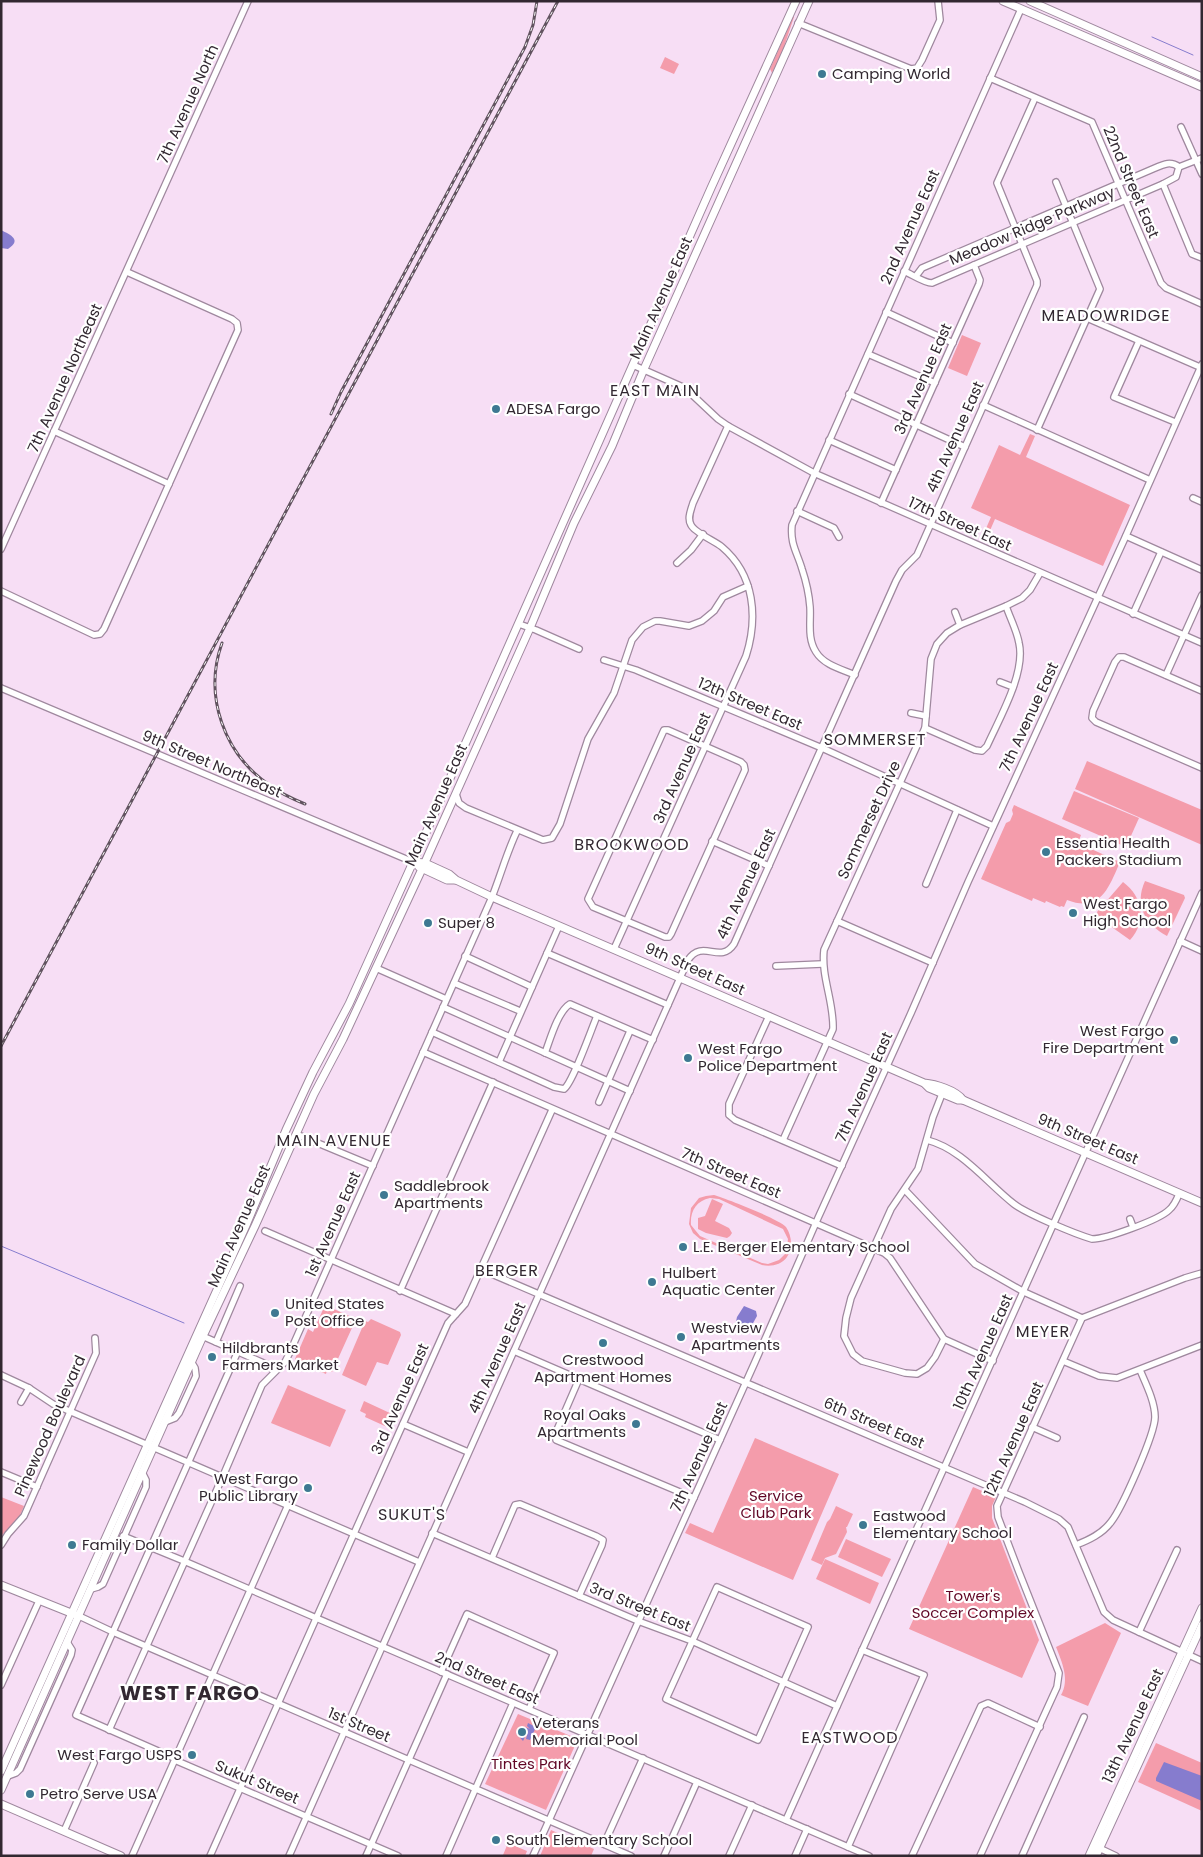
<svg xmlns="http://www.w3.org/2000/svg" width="1203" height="1857" font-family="Poppins,sans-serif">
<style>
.green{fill:#f49cab;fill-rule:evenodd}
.water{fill:#867cce}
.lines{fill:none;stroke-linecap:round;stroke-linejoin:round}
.stream{stroke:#867cce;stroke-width:1}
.minor-casing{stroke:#9f889e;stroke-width:8}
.major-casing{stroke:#9f889e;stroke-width:9}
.minor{stroke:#fff;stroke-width:5.5}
.major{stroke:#fff;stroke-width:7}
.rail-casing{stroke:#61535f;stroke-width:3}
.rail{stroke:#fff;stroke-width:1;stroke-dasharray:4;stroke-linecap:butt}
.poi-dot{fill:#3e7992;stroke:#fff;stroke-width:2}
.labels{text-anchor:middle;stroke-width:4.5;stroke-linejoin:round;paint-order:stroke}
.poi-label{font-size:15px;fill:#322831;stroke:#fff;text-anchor:start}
.street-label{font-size:15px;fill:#322831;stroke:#fff}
.park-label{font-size:15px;fill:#610726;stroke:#fff}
.neighbourhood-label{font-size:16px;letter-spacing:1px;fill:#322831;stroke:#fff}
.district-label{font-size:20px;font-weight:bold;letter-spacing:1px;fill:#322831;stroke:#fff}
</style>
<rect width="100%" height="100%" fill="#f7def5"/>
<g class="green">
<polygon points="793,17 794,17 781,56 772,73 770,69"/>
<polygon points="665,57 679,64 674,74 660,68"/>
<polygon points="962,335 981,343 967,376 948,368"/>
<polygon points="1030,434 1035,436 1026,457 1130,505 1103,566 995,519 985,542 981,540 991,517 971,508 999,445 1020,455"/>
<polygon points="1087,761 1202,810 1202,845 1075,789"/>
<polygon points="1074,791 1139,818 1126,847 1062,819"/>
<path d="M1014,805l67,30 -3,8 42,19c-11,25 -19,51 -53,38l-3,7 -3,-1 -1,1 -14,-6 -1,2 -12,-5 -1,3 -51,-22 25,-56 4,-2 3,-7 -1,-4z"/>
<path d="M1145,881l39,14 1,3 -18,38c-22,-12 -33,-31 -22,-55z"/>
<path d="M1123,882c20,15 24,39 7,58l-31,-22 -2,-6z"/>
<path d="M714,1195c13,4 65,24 72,32 6,9 7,21 1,30 -6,8 -16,10 -25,8l-62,-26 -7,-6 -4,-9 2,-16 8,-10 7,-2zM710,1198l9,1 64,30 5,10 -2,14 -7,7 -11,4 -6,-1 -62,-27 -9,-11c-1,-14 5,-24 19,-27z"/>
<polygon points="712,1199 723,1204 715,1221 729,1228 732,1233 730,1236 727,1238 706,1233 698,1229 698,1218 705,1216"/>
<polygon points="325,1305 356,1319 332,1372 327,1370 326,1374 297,1362 295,1359 308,1329 313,1332"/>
<polygon points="371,1319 400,1332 401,1335 388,1365 377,1362 366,1386 342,1375 365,1321 368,1322"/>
<polygon points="288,1385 346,1410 330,1447 271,1423"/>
<polygon points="364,1401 392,1414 387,1427 365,1417 366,1414 360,1411"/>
<polygon points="755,1438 839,1474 793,1580 685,1533 690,1523 713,1533"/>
<polygon points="973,1487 996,1497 992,1506 992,1518 1039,1640 1022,1678 909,1629"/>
<polygon points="1,1497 24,1506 18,1520 1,1536"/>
<polygon points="836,1506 853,1514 847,1527 846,1527 847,1532 836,1554 825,1558 822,1565 811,1560 827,1522 830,1519"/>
<polygon points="846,1539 891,1559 882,1577 838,1557"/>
<polygon points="825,1559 879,1583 870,1604 816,1579"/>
<path d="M1105,1623l16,10 -33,73 -27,-11c9,-15 1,-33 -5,-48z"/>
<polygon points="518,1714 578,1739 546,1810 485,1784"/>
<polygon points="1156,1743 1202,1763 1202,1811 1138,1782"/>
<polygon points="551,1830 594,1849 591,1856 540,1856"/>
<polygon points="508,1843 527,1851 525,1856 503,1855"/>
</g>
<g class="water">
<path d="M1,230c10,5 21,10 7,19l-7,-1z"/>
<polygon points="744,1306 756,1311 757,1316 752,1325 742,1331 737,1329 735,1326 737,1317"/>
<polygon points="528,1723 536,1727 530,1740 526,1739 528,1731 523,1741 516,1733 525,1727 530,1729 527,1726"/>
<polygon points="1164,1762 1202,1776 1202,1801 1156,1781 1156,1778"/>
</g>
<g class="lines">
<g class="stream">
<polyline points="1152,37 1193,55"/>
<polyline points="1,1246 184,1323"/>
</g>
<g class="minor-casing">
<g id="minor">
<polyline points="798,23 911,69 917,68 922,60 940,20 938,1"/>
<polyline points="990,78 1092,122 1161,283 1166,288 1202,304"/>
<polyline points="1181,127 1202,174"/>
<polyline points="1163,184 1192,254 1202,258"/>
<path d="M904,271c9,4 20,12 28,12l231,-99 13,-7 3,-10 23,-9"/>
<path d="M916,276l6,-8 233,-100c9,-4 16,-7 24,-1"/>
<polyline points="886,312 953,343"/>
<polyline points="1087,318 1202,368"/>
<polyline points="1139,341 1114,397 1175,422"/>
<polyline points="868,354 935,383"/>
<polyline points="633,365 685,388 718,419 728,426 814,473 1202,643"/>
<polyline points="849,394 965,447"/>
<polyline points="983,405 1150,480"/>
<polyline points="1037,430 1100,289 1056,182"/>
<polyline points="54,431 169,484"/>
<polyline points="829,440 896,470"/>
<polyline points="1193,498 1202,502"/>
<polyline points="881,503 979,284 980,280 974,265"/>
<polyline points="797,511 834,528 839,537"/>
<polyline points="1126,536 1202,570"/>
<polyline points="1,549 248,1"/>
<polyline points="677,563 691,550 703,534"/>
<polyline points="1,591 94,635 100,634 104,629 238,330 237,323 232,319 127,272"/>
<polyline points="955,612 960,625"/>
<polyline points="1133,614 1161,552"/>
<polyline points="519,624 536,630 579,649"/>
<polyline points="604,660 636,670 822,748 993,826"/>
<path d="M855,675c-14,-6 -31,-10 -39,-23 -9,-14 -5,-30 -6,-45 -1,-13 -4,-26 -8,-38 -5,-17 -12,-25 -10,-44l229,-516"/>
<polyline points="1166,675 1202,595"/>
<polyline points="1000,682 1013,687"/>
<polyline points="1,688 413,862"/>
<polyline points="1202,691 1124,657 1119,657 1115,662 1093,711 1092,718 1096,722 1202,768"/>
<polyline points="911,713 926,716"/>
<path d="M925,728l50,22 7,1 5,-5c12,-27 39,-73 32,-103 -2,-12 -9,-25 -13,-37"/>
<polygon points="664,730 668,730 741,762 744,765 745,770 671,934 669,937 665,937 593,907 588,899"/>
<polyline points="456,794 459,803 466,808 543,840 552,838 560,824 588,739 614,693 632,640 643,627 655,621 660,621 689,626 702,621 714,611 723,597 748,586"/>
<polyline points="712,841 769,866"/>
<polyline points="926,884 957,810"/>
<polyline points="837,921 933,963"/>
<polyline points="1180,941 1202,951"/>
<path d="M614,949l132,-293c12,-38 9,-81 -24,-109 -7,-6 -27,-14 -31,-22 -4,-7 0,-15 2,-22l35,-77"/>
<polyline points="547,953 668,1005"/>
<polyline points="465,956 532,987"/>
<polyline points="776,966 822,964"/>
<polyline points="376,968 446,999"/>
<polyline points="454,983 520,1011"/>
<polyline points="443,1007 630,1091"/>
<polyline points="769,1016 729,1104 729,1115 735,1120 842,1166"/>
<path d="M432,1032l122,55 10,2c9,-7 27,-59 33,-73"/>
<polyline points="423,1052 884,1253 890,1258 944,1339 993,1361"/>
<path d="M545,1053c5,-13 13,-42 25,-49l83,36"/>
<polyline points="499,1062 559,926"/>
<polyline points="942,1094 933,1117 918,1169 891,1209 851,1298 846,1318 844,1336 853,1354 862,1361 905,1373 917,1374 927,1368 935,1357 944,1339"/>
<polyline points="599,1102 630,1031"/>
<polyline points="296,1134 373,1166"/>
<path d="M783,1140l50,-111c1,-27 -12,-52 -9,-79l101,-222 6,-69 6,-15 10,-11 13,-8 46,-19 16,-8 8,-8 10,-17"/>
<path d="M927,1140c35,9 59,42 87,64 13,10 61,30 78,35 14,0 67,-19 77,-29 5,-4 8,-11 10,-16"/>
<polyline points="905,1190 975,1264 1024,1292 1082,1318"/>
<polyline points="1130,1219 1133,1227"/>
<polyline points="265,1231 456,1314"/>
<polyline points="480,1269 1025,1502 1059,1519 1068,1527 1104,1612 1113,1620 1202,1661"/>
<polyline points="400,1291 493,1082"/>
<polyline points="200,1335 268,1365 274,1371"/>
<polyline points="216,1342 240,1286"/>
<polyline points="238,1351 76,1715 174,1758 177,1761 398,1856"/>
<polyline points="514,1351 720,1440"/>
<polyline points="1063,1361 1099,1376 1117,1378 1202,1345"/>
<polyline points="1,1375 29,1388 53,1404 419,1562"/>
<polyline points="579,1379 556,1432 556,1440 694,1498"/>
<polyline points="21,1402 29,1388"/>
<polyline points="165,1422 175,1418 179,1413 196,1376 195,1368 192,1363"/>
<polyline points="403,1424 468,1452"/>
<polyline points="1032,1427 1057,1438"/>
<polyline points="1,1472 37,1487"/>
<polyline points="432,1533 638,1621 692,1641 837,1706"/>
<polyline points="123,1536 184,1561 869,1856"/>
<polyline points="1,1545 8,1534 24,1516 96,1353 95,1338"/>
<path d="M1076,1545c13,-5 26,-11 35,-23 11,-14 44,-88 44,-105 0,-15 -9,-33 -15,-47"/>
<polyline points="492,1558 515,1505 520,1504 596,1536 603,1540 602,1545 579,1596"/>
<polygon points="717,1587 808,1627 758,1740 666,1699"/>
<polyline points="91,1589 98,1587 103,1584 146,1487 146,1480 142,1472"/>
<polyline points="79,1616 113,1632 631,1856"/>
<polyline points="1139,1632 1177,1550"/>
<polyline points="441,1672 467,1614 554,1653 529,1709"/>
<polyline points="1,1685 39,1601"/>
<path d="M109,1730l114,-254 39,-91 23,-23 5,-10 202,-455c9,-23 15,-45 25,-66"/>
<polyline points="8,1776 16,1773 20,1769 71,1655 72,1650 67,1642"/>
<polyline points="786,1820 1202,893"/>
<polyline points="64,1831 94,1763"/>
<polyline points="604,1844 643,1758"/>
<polyline points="848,1847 924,1675 862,1650"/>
<polyline points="1097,1847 1116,1856"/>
<polyline points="132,1856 288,1505"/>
<polyline points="210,1856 448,1323 465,1304 552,1110"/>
<path d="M289,1856l399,-896c15,-22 32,5 46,-16l162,-363 6,-11 15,-15 120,-270v-4l-40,-98 38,-85"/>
<polyline points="366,1856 447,1674"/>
<polyline points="446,1856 513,1703"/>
<polyline points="533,1856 755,1362 818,1218 911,1013 968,882 1124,540 1202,364"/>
<polyline points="664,1856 697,1782"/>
<polyline points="729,1856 752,1805"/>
<polyline points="795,1856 807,1829"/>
<polyline points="912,1856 981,1706 988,1703 1040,1727"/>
<polyline points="980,1856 1057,1687 1059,1673 1019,1572 998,1517 997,1506 1082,1318 1185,1278 1202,1273"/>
<polyline points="1022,1856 1084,1717"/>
</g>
</g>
<g class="major-casing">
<g id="major">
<polyline points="1003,1 1202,87"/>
<polyline points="1030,1 1202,77"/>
<path d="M413,862l12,1 24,11 7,6 36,17 432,186c11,1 32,7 39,17l239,103"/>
<polyline points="419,867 447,880 455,880"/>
<polyline points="925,1084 929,1088 958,1100 963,1100"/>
<polyline points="1,1585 76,1615"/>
<polyline points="1,1771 247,1223 286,1130 313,1072 349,1004 413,862 711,188 796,1"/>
<polyline points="1,1790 203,1336 255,1226 314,1094 343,1039 422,869 530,628 574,523 612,446 644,369 809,1"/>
<polyline points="1,1804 121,1856"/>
<polyline points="1089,1856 1202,1608"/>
<polyline points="1096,1856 1202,1625"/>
</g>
</g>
<use href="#minor" class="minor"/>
<use href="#major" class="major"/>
<g class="rail-casing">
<g id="rail">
<polyline points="331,414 341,392 525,47 533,25 537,1"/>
<path d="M222,643c-19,53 2,112 49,143 10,8 22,13 34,18"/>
<polyline points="1,1046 558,1"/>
</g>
</g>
<use href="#rail" class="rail"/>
</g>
<g class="poi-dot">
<circle cx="822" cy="74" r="5"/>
<circle cx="496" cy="409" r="5"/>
<circle cx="1046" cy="852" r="5"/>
<circle cx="1073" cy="913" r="5"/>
<circle cx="428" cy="923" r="5"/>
<circle cx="1174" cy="1040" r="5"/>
<circle cx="688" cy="1058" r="5"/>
<circle cx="384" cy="1195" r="5"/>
<circle cx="683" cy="1247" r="5"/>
<circle cx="652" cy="1282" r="5"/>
<circle cx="275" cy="1313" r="5"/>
<circle cx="681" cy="1337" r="5"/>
<circle cx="603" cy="1343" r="5"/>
<circle cx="212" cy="1357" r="5"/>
<circle cx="636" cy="1424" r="5"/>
<circle cx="308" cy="1488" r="5"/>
<circle cx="863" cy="1525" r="5"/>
<circle cx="72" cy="1545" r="5"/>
<circle cx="522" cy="1732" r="5"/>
<circle cx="192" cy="1755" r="5"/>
<circle cx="30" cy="1794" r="5"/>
<circle cx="496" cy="1840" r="5"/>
</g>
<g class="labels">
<g class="poi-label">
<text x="832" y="79">Camping World</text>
<text x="506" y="414">ADESA Fargo</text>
<text x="1056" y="848">Essentia Health<tspan x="1056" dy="17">Packers Stadium</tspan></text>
<text x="1083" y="909">West Fargo<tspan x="1083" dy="17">High School</tspan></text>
<text x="438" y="928">Super 8</text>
<text x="1164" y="1036" text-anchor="end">West Fargo<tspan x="1164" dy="17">Fire Department</tspan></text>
<text x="698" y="1054">West Fargo<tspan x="698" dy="17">Police Department</tspan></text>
<text x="394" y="1191">Saddlebrook<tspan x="394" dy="17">Apartments</tspan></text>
<text x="693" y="1252">L.E. Berger Elementary School</text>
<text x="662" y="1278">Hulbert<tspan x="662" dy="17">Aquatic Center</tspan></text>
<text x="285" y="1309">United States<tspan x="285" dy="17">Post Office</tspan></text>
<text x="691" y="1333">Westview<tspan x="691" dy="17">Apartments</tspan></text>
<text x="222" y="1353">Hildbrants<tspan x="222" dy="17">Farmers Market</tspan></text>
<text x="603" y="1365" text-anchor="middle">Crestwood<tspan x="603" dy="17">Apartment Homes</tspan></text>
<text x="626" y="1420" text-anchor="end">Royal Oaks<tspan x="626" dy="17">Apartments</tspan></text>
<text x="298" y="1484" text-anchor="end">West Fargo<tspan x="298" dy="17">Public Library</tspan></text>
<text x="873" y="1521">Eastwood<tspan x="873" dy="17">Elementary School</tspan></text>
<text x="82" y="1550">Family Dollar</text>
<text x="532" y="1728">Veterans<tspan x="532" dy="17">Memorial Pool</tspan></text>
<text x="182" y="1760" text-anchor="end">West Fargo USPS</text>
<text x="40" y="1799">Petro Serve USA</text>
<text x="506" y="1845">South Elementary School</text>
</g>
<g class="street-label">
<text transform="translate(188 104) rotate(-66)" y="5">7th Avenue North</text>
<text transform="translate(1131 182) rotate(67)" y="5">22nd Street East</text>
<text transform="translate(1032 226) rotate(-23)" y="5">Meadow Ridge Parkway</text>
<text transform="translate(910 227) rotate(-66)" y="5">2nd Avenue East</text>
<text transform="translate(661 298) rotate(-66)" y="5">Main Avenue East</text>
<text transform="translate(65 378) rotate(-66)" y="5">7th Avenue Northeast</text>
<text transform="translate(923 379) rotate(-66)" y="5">3rd Avenue East</text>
<text transform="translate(955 437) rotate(-66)" y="5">4th Avenue East</text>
<text transform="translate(960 524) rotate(24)" y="5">17th Street East</text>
<text transform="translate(750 704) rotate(23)" y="5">12th Street East</text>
<text transform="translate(1029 717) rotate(-65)" y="5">7th Avenue East</text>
<text transform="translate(212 764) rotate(23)" y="5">9th Street Northeast</text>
<text transform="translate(682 768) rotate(-66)" y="5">3rd Avenue East</text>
<text transform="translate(436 805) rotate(-66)" y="5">Main Avenue East</text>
<text transform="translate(869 820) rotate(-65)" y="5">Sommerset Drive</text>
<text transform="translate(746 884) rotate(-65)" y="5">4th Avenue East</text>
<text transform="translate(695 969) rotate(24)" y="5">9th Street East</text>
<text transform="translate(864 1087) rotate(-66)" y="5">7th Avenue East</text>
<text transform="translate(1088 1139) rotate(23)" y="5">9th Street East</text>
<text transform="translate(731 1173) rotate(23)" y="5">7th Street East</text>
<text transform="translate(333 1224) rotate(-66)" y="5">1st Avenue East</text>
<text transform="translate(239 1226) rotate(-66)" y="5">Main Avenue East</text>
<text transform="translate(983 1352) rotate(-66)" y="5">10th Avenue East</text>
<text transform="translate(497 1358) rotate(-66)" y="5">4th Avenue East</text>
<text transform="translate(400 1399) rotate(-66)" y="5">3rd Avenue East</text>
<text transform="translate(874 1423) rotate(23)" y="5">6th Street East</text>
<text transform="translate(50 1426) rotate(-66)" y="5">Pinewood Boulevard</text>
<text transform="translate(1014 1439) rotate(-66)" y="5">12th Avenue East</text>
<text transform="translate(699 1457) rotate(-66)" y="5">7th Avenue East</text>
<text transform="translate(640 1607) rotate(22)" y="5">3rd Street East</text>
<text transform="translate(487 1678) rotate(23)" y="5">2nd Street East</text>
<text transform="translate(359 1725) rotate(23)" y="5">1st Street</text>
<text transform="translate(1133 1726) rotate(-65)" y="5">13th Avenue East</text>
<text transform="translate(257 1782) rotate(23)" y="5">Sukut Street</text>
</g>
<g class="park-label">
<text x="776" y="1501">Service<tspan x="776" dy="17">Club Park</tspan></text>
<text x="973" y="1601">Tower's<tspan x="973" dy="17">Soccer Complex</tspan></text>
<text x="531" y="1769">Tintes Park</text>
</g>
<g class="neighbourhood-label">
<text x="1106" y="321">MEADOWRIDGE</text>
<text x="655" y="396">EAST MAIN</text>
<text x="875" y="745">SOMMERSET</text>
<text x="632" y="850">BROOKWOOD</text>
<text x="334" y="1146">MAIN AVENUE</text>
<text x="507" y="1276">BERGER</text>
<text x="1043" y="1337">MEYER</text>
<text x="412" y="1520">SUKUT'S</text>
<text x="850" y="1743">EASTWOOD</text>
</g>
<g class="district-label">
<text x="190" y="1700">WEST FARGO</text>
</g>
</g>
<rect width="1203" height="1857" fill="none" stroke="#322831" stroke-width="5"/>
</svg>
